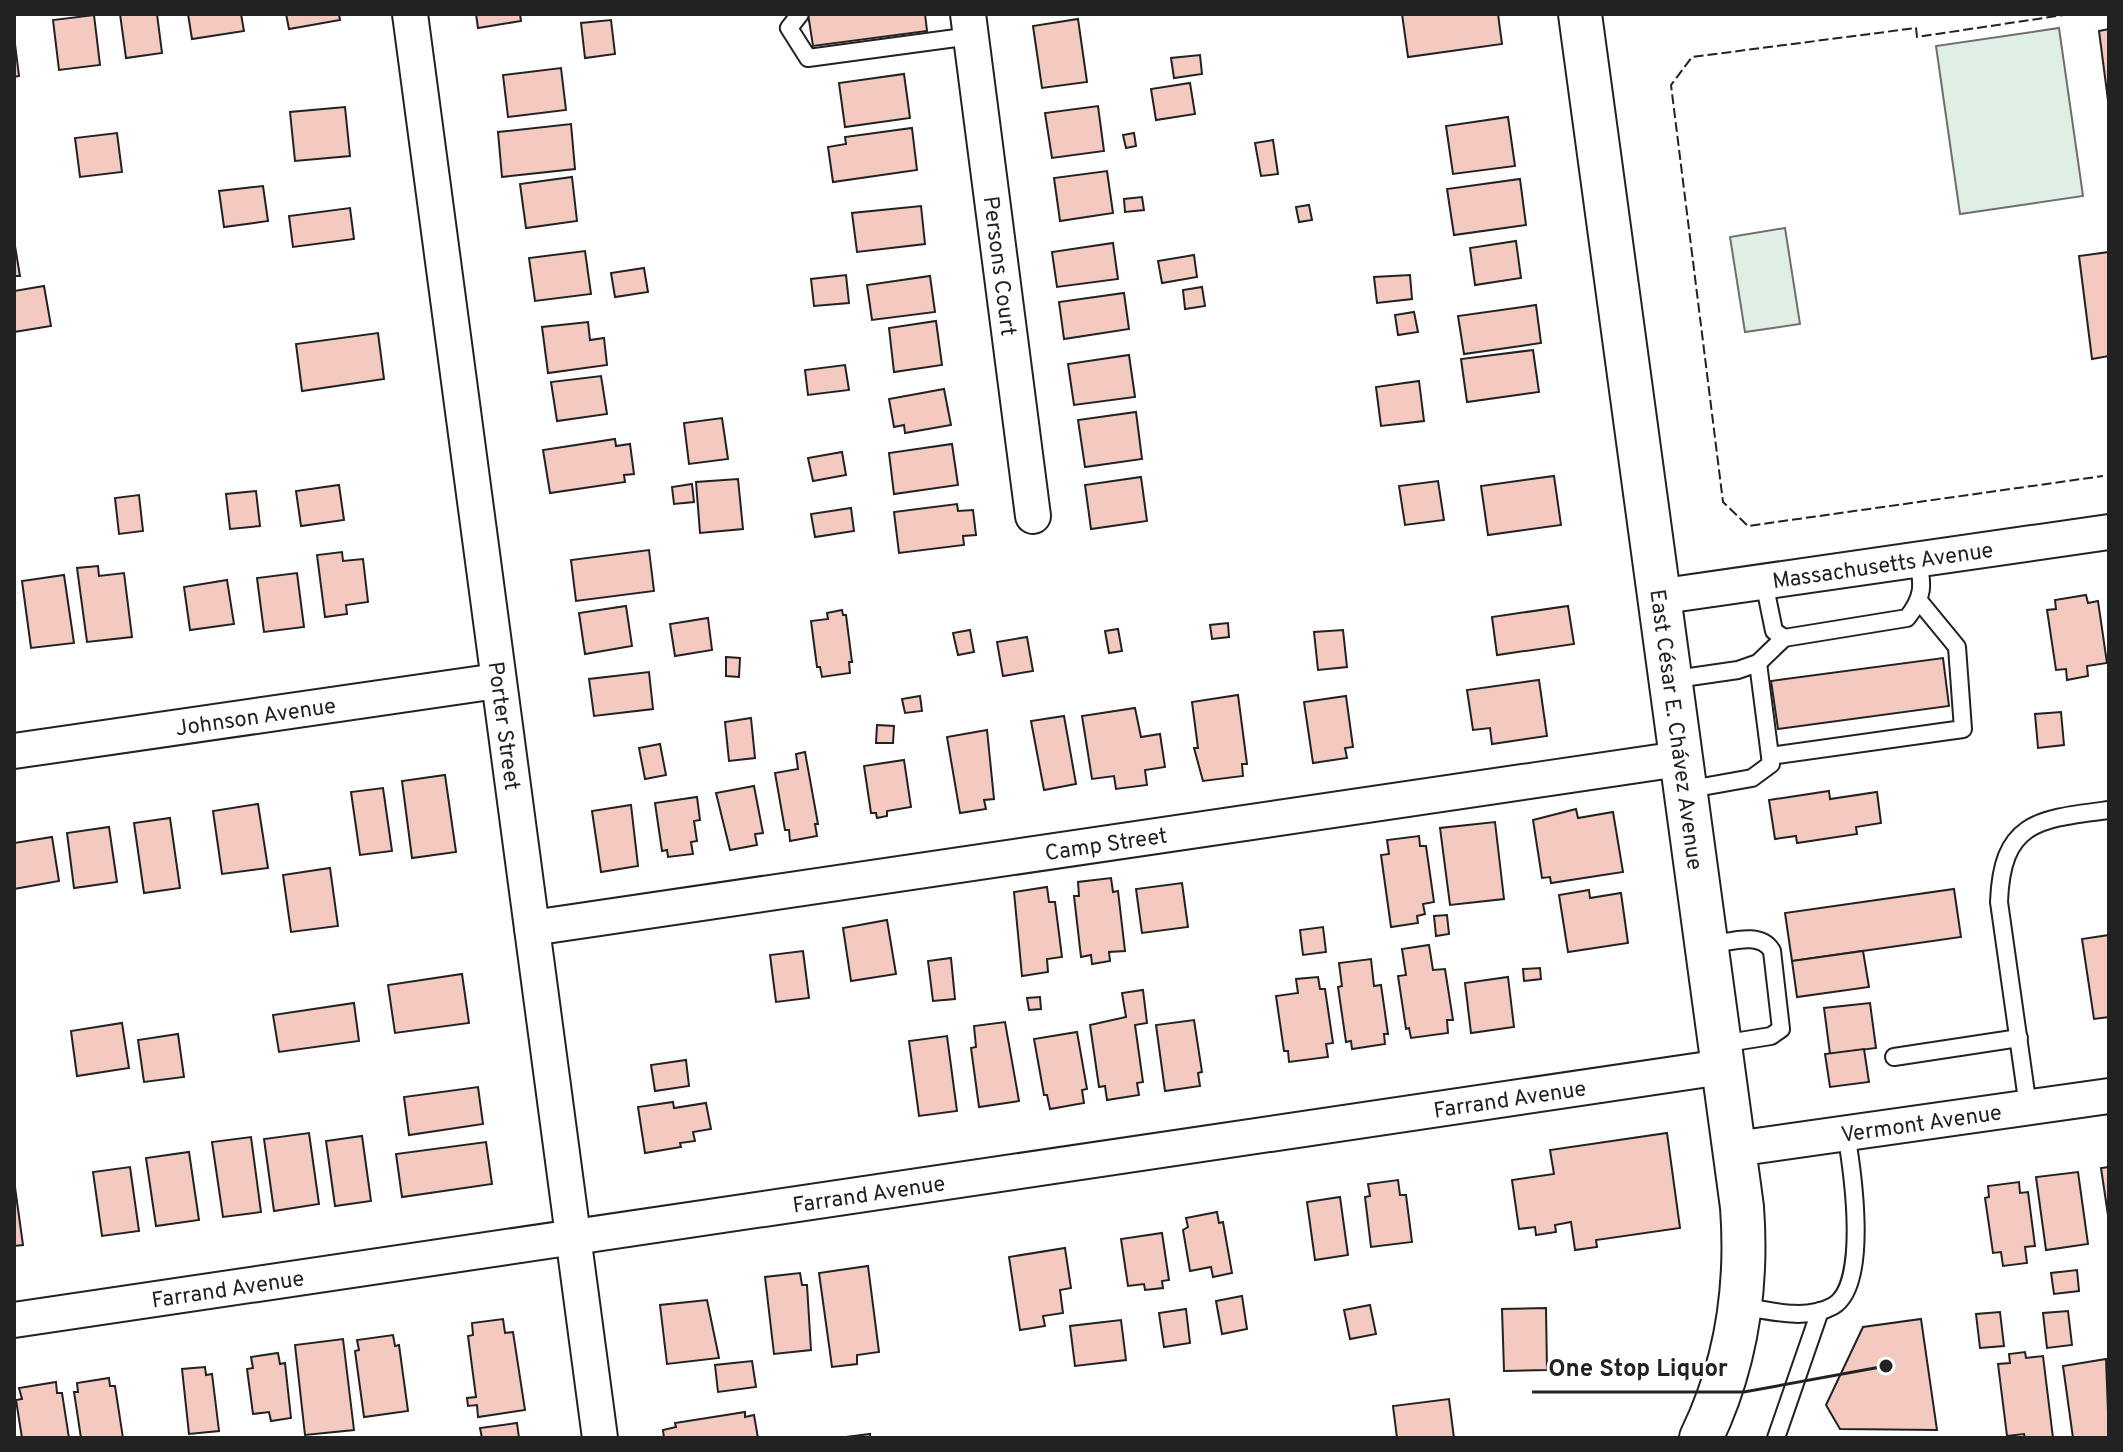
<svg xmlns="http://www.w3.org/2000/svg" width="2123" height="1452" font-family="Overpass,sans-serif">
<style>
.green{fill:#e0efe3;stroke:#6f6f6f;stroke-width:2}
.building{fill:#f3c9c0;stroke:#222;stroke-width:2}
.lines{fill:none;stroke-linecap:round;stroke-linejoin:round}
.service-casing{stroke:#222;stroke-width:20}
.minor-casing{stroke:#222;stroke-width:38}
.tertiary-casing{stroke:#222;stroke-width:46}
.service{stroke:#fff;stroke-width:16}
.minor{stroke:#fff;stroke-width:34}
.tertiary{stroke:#fff;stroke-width:42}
.fence{stroke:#222;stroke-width:2;stroke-dasharray:10 4;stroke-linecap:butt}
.labels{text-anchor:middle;stroke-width:6;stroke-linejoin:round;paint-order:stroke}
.street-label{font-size:22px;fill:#222;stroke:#fff}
.leader{fill:none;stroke:#222;stroke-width:3}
.callout-dot{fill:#222;stroke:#fff;stroke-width:3}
.callout-label{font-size:24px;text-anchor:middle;font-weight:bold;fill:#222;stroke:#fff;stroke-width:6;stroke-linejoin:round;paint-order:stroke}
</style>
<rect width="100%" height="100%" fill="#fff"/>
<g class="green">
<polygon points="2059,28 2083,196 1960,214 1936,46"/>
<polygon points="1785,228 1800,324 1745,332 1730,237"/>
</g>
<g class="building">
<polygon points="120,14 157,14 162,53 126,58"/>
<polygon points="188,14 241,14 244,31 192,39"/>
<polygon points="286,14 339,14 340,20 289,29"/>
<polygon points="476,14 520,14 521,21 478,28"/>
<polygon points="808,14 925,14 927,31 813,46"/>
<polygon points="1402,14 1498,14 1502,44 1408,57"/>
<polygon points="94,15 100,65 59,70 53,20"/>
<polygon points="1078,19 1087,82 1042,88 1033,26"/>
<polygon points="611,20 615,54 585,58 581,23"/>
<polygon points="2109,29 2109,108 2099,31"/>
<polygon points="14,36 19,76 14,77"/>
<polygon points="1200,55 1202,74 1174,78 1171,58"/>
<polygon points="561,68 566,110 508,117 503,75"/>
<polygon points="904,74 910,118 845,127 839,83"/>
<polygon points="1190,83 1195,114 1156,120 1151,89"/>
<polygon points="1098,106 1104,151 1052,158 1045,113"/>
<polygon points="345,107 350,156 295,161 290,112"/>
<polygon points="1508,117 1515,166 1453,174 1446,126"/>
<polygon points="571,124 575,169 502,177 498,132"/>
<polygon points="912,128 917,170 833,182 828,147 846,144 845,137"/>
<polygon points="117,133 122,172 80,177 75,138"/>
<polygon points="1134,133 1136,146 1126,148 1123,135"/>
<polygon points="1273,140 1278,174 1261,176 1255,143"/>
<polygon points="1107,171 1113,213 1060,221 1054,178"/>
<polygon points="572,177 577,221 526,228 520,184"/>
<polygon points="1520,179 1526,225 1454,235 1447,189"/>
<polygon points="263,186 268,221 224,227 219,191"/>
<polygon points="1142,197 1144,210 1125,212 1124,199"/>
<polygon points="1309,205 1312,220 1299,222 1296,207"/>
<polygon points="921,206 925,244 857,252 852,213"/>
<polygon points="350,208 354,239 293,247 289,216"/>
<polygon points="14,240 20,276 14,276"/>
<polygon points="1516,241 1521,278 1475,285 1470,248"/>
<polygon points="1113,243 1118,279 1057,287 1052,252"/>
<polygon points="585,251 591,294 535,301 529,258"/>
<polygon points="2109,252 2109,356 2092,359 2079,256"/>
<polygon points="1194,255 1197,277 1162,283 1158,261"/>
<polygon points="644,268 648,292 615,297 611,273"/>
<polygon points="846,275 849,303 814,306 811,279"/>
<polygon points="1410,275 1412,299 1377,303 1374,277"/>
<polygon points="930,276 935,312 872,320 867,285"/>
<polygon points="44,286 51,326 14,332 14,291"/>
<polygon points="1202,287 1205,306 1185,309 1183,290"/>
<polygon points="1124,293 1129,329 1064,339 1059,302"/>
<polygon points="1536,305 1541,343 1464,354 1458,316"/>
<polygon points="1414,312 1418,332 1398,335 1395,315"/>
<polygon points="936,321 942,365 894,372 889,328"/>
<polygon points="588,322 590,340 604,338 607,365 548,373 542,327"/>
<polygon points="378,333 384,379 302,391 296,344"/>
<polygon points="1533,350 1539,392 1467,402 1461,359"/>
<polygon points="1129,355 1135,397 1074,405 1068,364"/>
<polygon points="845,365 849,390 808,395 805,370"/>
<polygon points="601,376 607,414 557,421 551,382"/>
<polygon points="1419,381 1424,421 1381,426 1376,387"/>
<polygon points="944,389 951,425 905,433 904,425 894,427 889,399"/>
<polygon points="1136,412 1142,459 1085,467 1078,420"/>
<polygon points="722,418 728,459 689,464 684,423"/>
<polygon points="615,439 616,446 630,444 634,474 624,475 625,482 550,493 543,450"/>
<polygon points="952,444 958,485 894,494 889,453"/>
<polygon points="842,452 846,475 813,481 808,458"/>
<polygon points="1554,476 1561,525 1488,535 1481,486"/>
<polygon points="1141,477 1147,521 1091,529 1085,485"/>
<polygon points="738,479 743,529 700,533 696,482"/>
<polygon points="1438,481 1444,520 1405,525 1399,486"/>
<polygon points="692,484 694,502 674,504 672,487"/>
<polygon points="339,485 344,520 301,526 296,491"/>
<polygon points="256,491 260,526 230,529 226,494"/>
<polygon points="139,495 143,531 119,534 115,498"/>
<polygon points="957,504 958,511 973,510 976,535 963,536 964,545 899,553 894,512"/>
<polygon points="851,508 854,531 815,537 811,514"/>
<polygon points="649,550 654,591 576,601 571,560"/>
<polygon points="342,552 343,561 363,559 368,602 346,605 347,614 325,617 317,555"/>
<polygon points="98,566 99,576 124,573 132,637 87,642 77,568"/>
<polygon points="297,573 304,627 264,632 257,578"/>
<polygon points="64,575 74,643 31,648 22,581"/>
<polygon points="227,580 234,624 190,630 184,587"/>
<polygon points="2086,595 2088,603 2098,601 2107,663 2087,666 2088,676 2067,680 2066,669 2056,670 2047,610 2056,609 2055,600"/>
<polygon points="626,606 632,646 585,654 579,613"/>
<polygon points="1568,606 1574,644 1497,655 1492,617"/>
<polygon points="842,610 843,615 846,615 852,662 849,662 850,673 822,677 820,667 817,667 811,621 828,619 827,613"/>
<polygon points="708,618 712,650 675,656 670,624"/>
<polygon points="1228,623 1229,637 1212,639 1210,625"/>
<polygon points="1118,629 1122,651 1109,653 1105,631"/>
<polygon points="970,630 974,652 958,655 953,633"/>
<polygon points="1343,630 1347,667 1318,670 1314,632"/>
<polygon points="1027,637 1033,671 1003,676 997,642"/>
<polygon points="726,657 740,658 739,677 726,676"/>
<polygon points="1943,658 1949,706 1778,729 1771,681"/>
<polygon points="649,672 653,709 594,716 589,679"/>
<polygon points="1539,680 1547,736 1492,744 1490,728 1473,730 1467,690"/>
<polygon points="1238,695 1247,764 1242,764 1243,776 1203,781 1194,748 1198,748 1192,702"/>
<polygon points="920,696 922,711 905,713 902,699"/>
<polygon points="1346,696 1353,747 1345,748 1347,758 1313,763 1304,702"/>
<polygon points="1135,708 1141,737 1160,734 1165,767 1145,770 1147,785 1116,789 1114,776 1092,779 1082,716"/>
<polygon points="2061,712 2064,745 2038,748 2035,714"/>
<polygon points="1064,716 1076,784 1044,790 1031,721"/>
<polygon points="751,718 755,758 729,761 725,722"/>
<polygon points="877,725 894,726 893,743 876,743"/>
<polygon points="987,730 994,799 984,800 986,809 960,813 947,737"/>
<polygon points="660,744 666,775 645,779 639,748"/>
<polygon points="805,752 818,824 815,824 817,836 790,841 789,830 785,830 775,773 798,769 796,754"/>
<polygon points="904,760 911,807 887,811 887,816 877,818 876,813 871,813 864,766"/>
<polygon points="445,775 456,852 412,858 402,781"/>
<polygon points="754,786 763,833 755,834 757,845 730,850 716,793"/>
<polygon points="383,788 392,851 360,855 351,792"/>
<polygon points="1829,791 1830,799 1877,792 1881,823 1856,827 1857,834 1797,843 1796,836 1775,839 1769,800"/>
<polygon points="697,797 700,820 694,821 697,841 691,842 693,854 668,857 667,850 662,851 655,803"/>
<polygon points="258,804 268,868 222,874 213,811"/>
<polygon points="631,805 638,866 601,872 592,811"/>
<polygon points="1576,809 1578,818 1613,812 1623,872 1551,883 1550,877 1542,878 1533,820"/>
<polygon points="170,818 180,888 144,893 134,823"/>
<polygon points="1495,822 1504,899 1450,905 1440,828"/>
<polygon points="109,827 117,882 74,888 67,833"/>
<polygon points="1419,836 1420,846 1426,846 1434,902 1423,904 1425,914 1417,916 1418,923 1391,927 1381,855 1389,854 1387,840"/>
<polygon points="52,837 59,881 14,889 14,843"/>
<polygon points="330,868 338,926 291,932 283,875"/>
<polygon points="1111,878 1113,892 1118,891 1125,951 1109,952 1110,961 1092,964 1091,955 1081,957 1074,896 1079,896 1078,882"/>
<polygon points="1182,883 1188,927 1142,933 1136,889"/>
<polygon points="1047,887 1049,902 1055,902 1062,957 1047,959 1048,972 1022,976 1014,892"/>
<polygon points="1954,889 1961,937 1792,961 1785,913"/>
<polygon points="1589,890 1590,898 1621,893 1628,943 1568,952 1559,895"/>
<polygon points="1447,915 1449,934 1436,936 1434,916"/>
<polygon points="887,920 896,974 851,981 843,928"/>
<polygon points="1323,927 1326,952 1303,955 1300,930"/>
<polygon points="2109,935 2109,1017 2094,1019 2082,939"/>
<polygon points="1429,945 1433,970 1445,969 1453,1020 1447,1020 1448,1033 1411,1038 1409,1028 1406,1029 1398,976 1406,975 1402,949"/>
<polygon points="803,951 809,998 776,1002 770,955"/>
<polygon points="1863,951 1869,987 1797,997 1792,961"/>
<polygon points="951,958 955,999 933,1001 928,961"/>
<polygon points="1371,959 1374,986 1381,985 1388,1034 1384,1034 1385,1044 1352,1049 1351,1041 1346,1042 1338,987 1342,986 1339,963"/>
<polygon points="1540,968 1541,979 1524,981 1523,969"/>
<polygon points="462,974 469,1023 395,1033 388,985"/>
<polygon points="1318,977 1320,989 1325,989 1333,1043 1326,1044 1328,1057 1289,1062 1288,1051 1284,1051 1276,996 1298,993 1296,979"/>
<polygon points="1508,977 1514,1027 1471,1033 1465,983"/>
<polygon points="1143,990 1147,1023 1135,1025 1143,1082 1137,1083 1139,1095 1107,1100 1105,1086 1099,1087 1090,1025 1126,1017 1122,993"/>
<polygon points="1040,997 1041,1009 1029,1010 1027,998"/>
<polygon points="354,1003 359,1041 279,1052 273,1015"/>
<polygon points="1870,1003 1876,1048 1830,1054 1824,1008"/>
<polygon points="1194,1020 1202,1072 1198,1073 1200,1086 1165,1091 1156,1025"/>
<polygon points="1005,1022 1019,1101 979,1107 971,1048 976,1047 974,1026"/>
<polygon points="122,1023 129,1068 77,1076 71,1031"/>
<polygon points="1077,1032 1087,1089 1082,1090 1084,1103 1050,1109 1047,1095 1044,1095 1034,1039"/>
<polygon points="178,1034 184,1077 144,1082 138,1040"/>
<polygon points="947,1036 957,1111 919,1116 909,1041"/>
<polygon points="1864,1049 1869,1082 1830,1087 1825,1054"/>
<polygon points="686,1060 689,1086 655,1091 651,1065"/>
<polygon points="478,1087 483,1124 409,1135 404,1097"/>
<polygon points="673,1102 674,1108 706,1103 711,1129 693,1132 695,1141 680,1143 681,1147 645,1153 638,1107"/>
<polygon points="309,1133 319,1204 274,1211 264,1139"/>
<polygon points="1667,1133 1680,1228 1596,1240 1597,1247 1575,1250 1571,1222 1555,1225 1556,1232 1536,1235 1535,1227 1519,1229 1512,1180 1554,1174 1550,1150"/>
<polygon points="362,1136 371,1201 335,1206 326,1141"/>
<polygon points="251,1137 261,1212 223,1217 212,1142"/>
<polygon points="486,1142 492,1184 402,1197 396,1154"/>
<polygon points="189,1152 199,1220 156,1226 146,1158"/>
<polygon points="130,1167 139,1231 102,1236 93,1172"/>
<polygon points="2109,1167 2109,1222 2101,1168"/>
<polygon points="2078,1172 2088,1244 2046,1250 2036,1177"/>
<polygon points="14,1180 23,1245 14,1246"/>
<polygon points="1398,1180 1400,1195 1406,1195 1412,1242 1371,1247 1365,1197 1370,1196 1368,1184"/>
<polygon points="2019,1182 2020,1193 2028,1192 2035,1246 2025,1247 2027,1263 2003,1266 2001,1252 1993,1253 1985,1198 1989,1197 1988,1186"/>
<polygon points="1340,1197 1348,1255 1315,1260 1307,1202"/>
<polygon points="1217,1212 1219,1223 1223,1222 1232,1273 1213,1277 1211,1267 1190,1271 1183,1230 1188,1227 1186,1218"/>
<polygon points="1162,1233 1169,1280 1162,1281 1163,1288 1145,1290 1144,1284 1128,1286 1121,1239"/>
<polygon points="1065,1248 1071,1288 1060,1290 1063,1313 1043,1316 1045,1326 1020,1330 1009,1257"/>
<polygon points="868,1266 879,1352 857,1355 857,1364 832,1367 819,1273"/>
<polygon points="2077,1270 2079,1291 2054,1294 2051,1273"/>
<polygon points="800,1273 802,1285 807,1285 811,1350 774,1354 765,1277"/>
<polygon points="1242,1296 1247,1329 1222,1334 1216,1301"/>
<polygon points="707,1300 719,1358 667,1364 660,1305"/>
<polygon points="1370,1305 1376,1334 1350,1339 1344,1310"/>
<polygon points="1546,1308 1547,1370 1504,1371 1502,1309"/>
<polygon points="1186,1309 1190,1343 1164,1347 1159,1313"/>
<polygon points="2068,1311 2072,1345 2047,1348 2043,1313"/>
<polygon points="2000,1312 2004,1346 1980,1348 1976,1314"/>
<polygon points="503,1319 505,1333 513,1332 525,1410 478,1417 477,1405 468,1406 467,1398 476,1397 468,1336 473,1335 472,1323"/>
<polygon points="1921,1319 1937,1430 1840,1429 1826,1405 1863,1327"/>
<polygon points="1121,1320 1126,1360 1075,1366 1070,1326"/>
<polygon points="393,1335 395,1346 399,1345 408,1411 364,1417 355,1351 359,1350 357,1340"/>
<polygon points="343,1339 354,1430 305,1435 295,1345"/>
<polygon points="2025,1352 2026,1358 2043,1356 2053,1438 2025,1438 2024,1434 2007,1436 1998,1364 2010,1363 2009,1354"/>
<polygon points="278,1353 280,1364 285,1363 291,1418 271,1421 269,1412 253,1414 247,1369 253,1368 251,1357"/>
<polygon points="2106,1359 2109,1438 2073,1438 2063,1366"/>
<polygon points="752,1361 756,1387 718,1392 715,1365"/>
<polygon points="205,1367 206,1375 212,1374 219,1431 189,1434 182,1369"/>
<polygon points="109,1378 110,1386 115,1386 123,1438 81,1438 74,1392 78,1392 77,1383"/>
<polygon points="56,1382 57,1393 62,1393 69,1438 22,1438 16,1400 22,1399 19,1388"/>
<polygon points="1449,1399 1454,1438 1397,1438 1393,1406"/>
<polygon points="745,1412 745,1417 754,1415 758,1438 664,1438 663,1430 676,1427 675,1423"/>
<polygon points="517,1423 519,1438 482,1438 480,1428"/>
<polygon points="870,1434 870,1438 838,1438"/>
</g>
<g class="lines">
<g class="service-casing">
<g id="service">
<polyline points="800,14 789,28 808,58 971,36"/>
<path d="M1764,582l10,49 10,7 123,-20c17,-21 16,-33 11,-59"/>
<polyline points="1669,680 1738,670 1758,663 1784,638"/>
<polyline points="1770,756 1963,729 1957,647 1920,602"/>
<polyline points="1685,790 1752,778 1771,764 1758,663"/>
<path d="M1707,945c21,-2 53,-15 65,6l9,78 -10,7 -50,8"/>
<polyline points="1894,1057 2019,1038"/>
<path d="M2028,1107l-29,-205c3,-81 39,-83 110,-92"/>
<path d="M1742,1306c29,5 64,15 91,0 37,-21 19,-138 13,-173"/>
<polyline points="1776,1438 1820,1311"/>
</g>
</g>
<g class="minor-casing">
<g id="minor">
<path id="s1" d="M410,14l190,1424"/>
<path id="s2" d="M968,14l65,502"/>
<path id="s3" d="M1657,597l452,-65"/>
<path id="s4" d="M14,751l483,-70"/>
<path id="s5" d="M532,928l1147,-169"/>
<path id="s6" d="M1735,1149l374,-53"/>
<path id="s7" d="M14,1320l1708,-253"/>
</g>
</g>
<g class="tertiary-casing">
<g id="tertiary">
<path id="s8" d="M1580,14l162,1193c6,81 -5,157 -41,231"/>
</g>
</g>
<use href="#service" class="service"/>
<use href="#minor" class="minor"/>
<use href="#tertiary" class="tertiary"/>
<polyline class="fence" points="2070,14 1917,37 1916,28 1692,57 1671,85 1723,502 1748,526 2103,476"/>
</g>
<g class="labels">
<g class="street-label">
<text dy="8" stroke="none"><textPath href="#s2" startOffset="254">Persons Court</textPath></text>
<text dy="8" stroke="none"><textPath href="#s3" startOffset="228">Massachusetts Avenue</textPath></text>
<text dy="8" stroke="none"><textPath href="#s4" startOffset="244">Johnson Avenue</textPath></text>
<text dy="8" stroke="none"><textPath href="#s1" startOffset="718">Porter Street</textPath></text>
<text dy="8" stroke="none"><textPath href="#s8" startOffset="722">East César E. Chávez Avenue</textPath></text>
<text dy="8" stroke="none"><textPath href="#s5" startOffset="580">Camp Street</textPath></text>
<text dy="8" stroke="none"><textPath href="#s7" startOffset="1512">Farrand Avenue</textPath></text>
<text dy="8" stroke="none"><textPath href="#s6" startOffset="188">Vermont Avenue</textPath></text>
<text dy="8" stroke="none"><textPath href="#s7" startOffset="864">Farrand Avenue</textPath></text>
<text dy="8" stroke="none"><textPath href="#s7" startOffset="216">Farrand Avenue</textPath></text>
</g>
</g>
<path class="leader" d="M1886 1366L1744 1392H1532"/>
<circle class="callout-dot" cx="1886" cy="1366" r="8"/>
<g class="callout-label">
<text x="1638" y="1376">One Stop Liquor</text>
</g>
<rect width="2123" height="1452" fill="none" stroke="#222222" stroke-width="32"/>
</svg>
